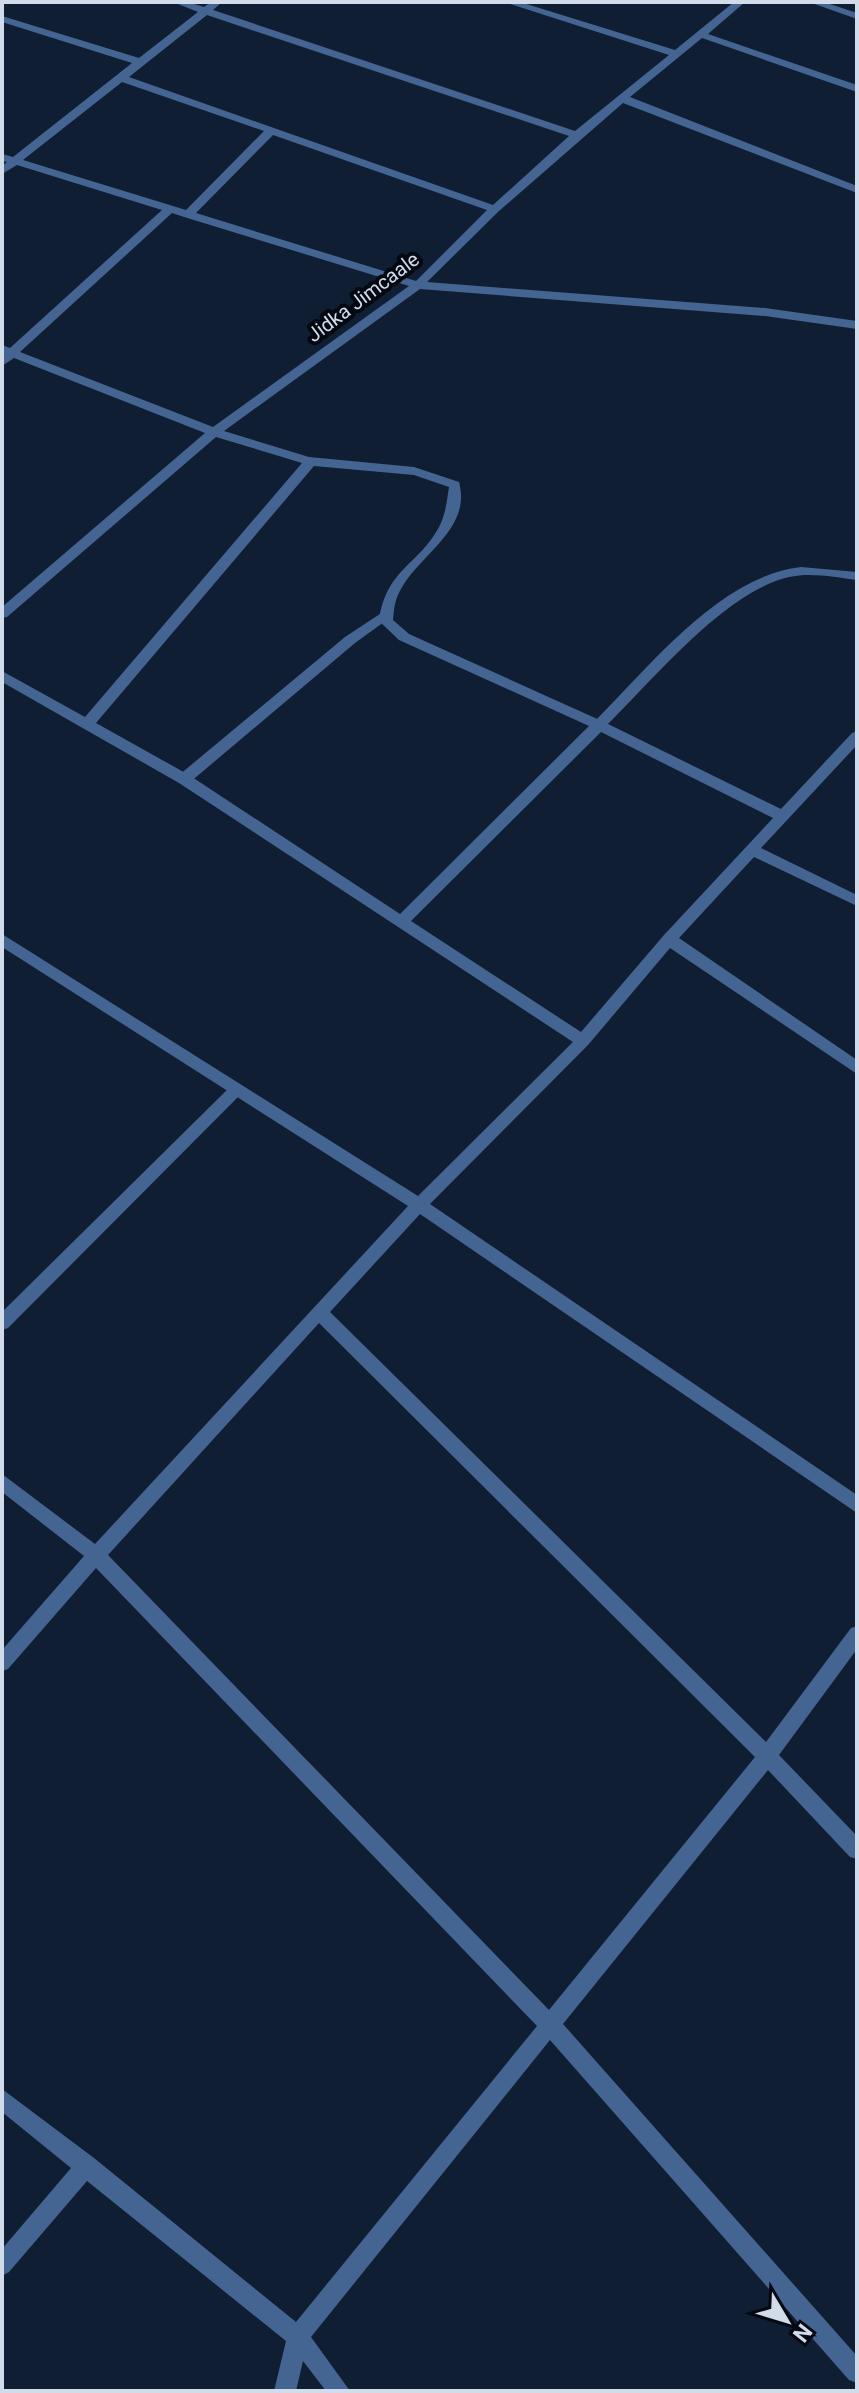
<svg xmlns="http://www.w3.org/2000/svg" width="859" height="2393" font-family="Roboto,sans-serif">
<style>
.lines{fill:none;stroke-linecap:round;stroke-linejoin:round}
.lane{fill:#446592;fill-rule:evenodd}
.street{fill:#446592;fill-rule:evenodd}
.labels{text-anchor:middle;stroke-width:8;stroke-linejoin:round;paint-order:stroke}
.far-street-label{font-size:20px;fill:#d1dbe9;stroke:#040811}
</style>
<rect width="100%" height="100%" fill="#101e33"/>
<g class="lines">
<g class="lane">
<path d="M801,567l56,5v8c-22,-3 -46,-8 -68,-3 -64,14 -139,106 -185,151h-10l-2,-3 2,-3c55,-55 126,-146 207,-155z"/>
<polygon points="386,610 391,611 391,617 355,643 189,783 179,783 177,779 179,775 345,637"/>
<polygon points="237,1083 245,1089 242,1093 8,1328 2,1330 2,1312 232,1085"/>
</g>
<g class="street">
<path d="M173,2h15l16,5 7,-5h11l-9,8 362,121 94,-76 -165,-53h16l155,48 59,-48h11l-37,32 149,51v7l-155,-54 -72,59 227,89v7l-234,-90 -124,108 -72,71 338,26 92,13v8l-92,-13 -345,-27 -196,142 85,26 105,10 45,15c13,47 -39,72 -58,107 -6,10 -7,19 -8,31l16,14 195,88 177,87 71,-76 5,-2v14l-96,103 96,47v11l-103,-49 -75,81 178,122v14l-187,-126 -82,97 -158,159 427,291v18l-437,-299 -90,98 436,430 85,-114 6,-2v23l-78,106 78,81v23l-7,-2 -82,-87 -205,254 294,332v27l-8,-3 -299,-340 -239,297 39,54h-24l-23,-30 -7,30h-22l12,-50 -199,-160 -78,91 -7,4v-27l69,-81 -69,-56v-23l92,69 202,164 241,-296 -441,-458 -88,101 -6,2v-21l82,-94 -82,-64v-18l93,70 313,-338 -406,-259v-13l416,262 155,-154 -394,-259 -177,-101v-11l83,46 217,-254 -86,-26 -209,180 -5,1v-11l203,-174 -191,-75 -12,8v-21l8,3 152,-138 -145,-45 -15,9v-8l5,-4 -5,-1v-7l11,3 119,-94 -130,-41v-6l137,42 59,-46zM207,15l362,121 -76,69 -364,-128zM122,82l142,49 -78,79 -163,-50zM273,135l214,75 -71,71 -220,-68zM172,213l12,4 225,69 -196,141 -193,-75zM314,466l100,9 35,12c-2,13 -3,25 -9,38 -20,40 -54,43 -61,96l20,19 190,86 -189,188 -211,-139 -93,-52zM601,732l172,86 -109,117 -83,97 -170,-111zM319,1323l436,434 -206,253 -441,-455z"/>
<polygon points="809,2 824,2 857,13 857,19"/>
</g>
</g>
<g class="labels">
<g class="far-street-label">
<text transform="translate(363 297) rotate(-37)" y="7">Jidka Jimcaale</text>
</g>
</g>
<rect width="859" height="2393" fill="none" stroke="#d1dbe9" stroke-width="8"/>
<g transform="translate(787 2321) rotate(128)" stroke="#040811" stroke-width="6" paint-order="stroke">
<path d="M0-6L14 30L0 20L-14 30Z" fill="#d1dbe9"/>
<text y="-12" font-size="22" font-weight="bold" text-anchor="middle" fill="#d1dbe9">N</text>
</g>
</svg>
